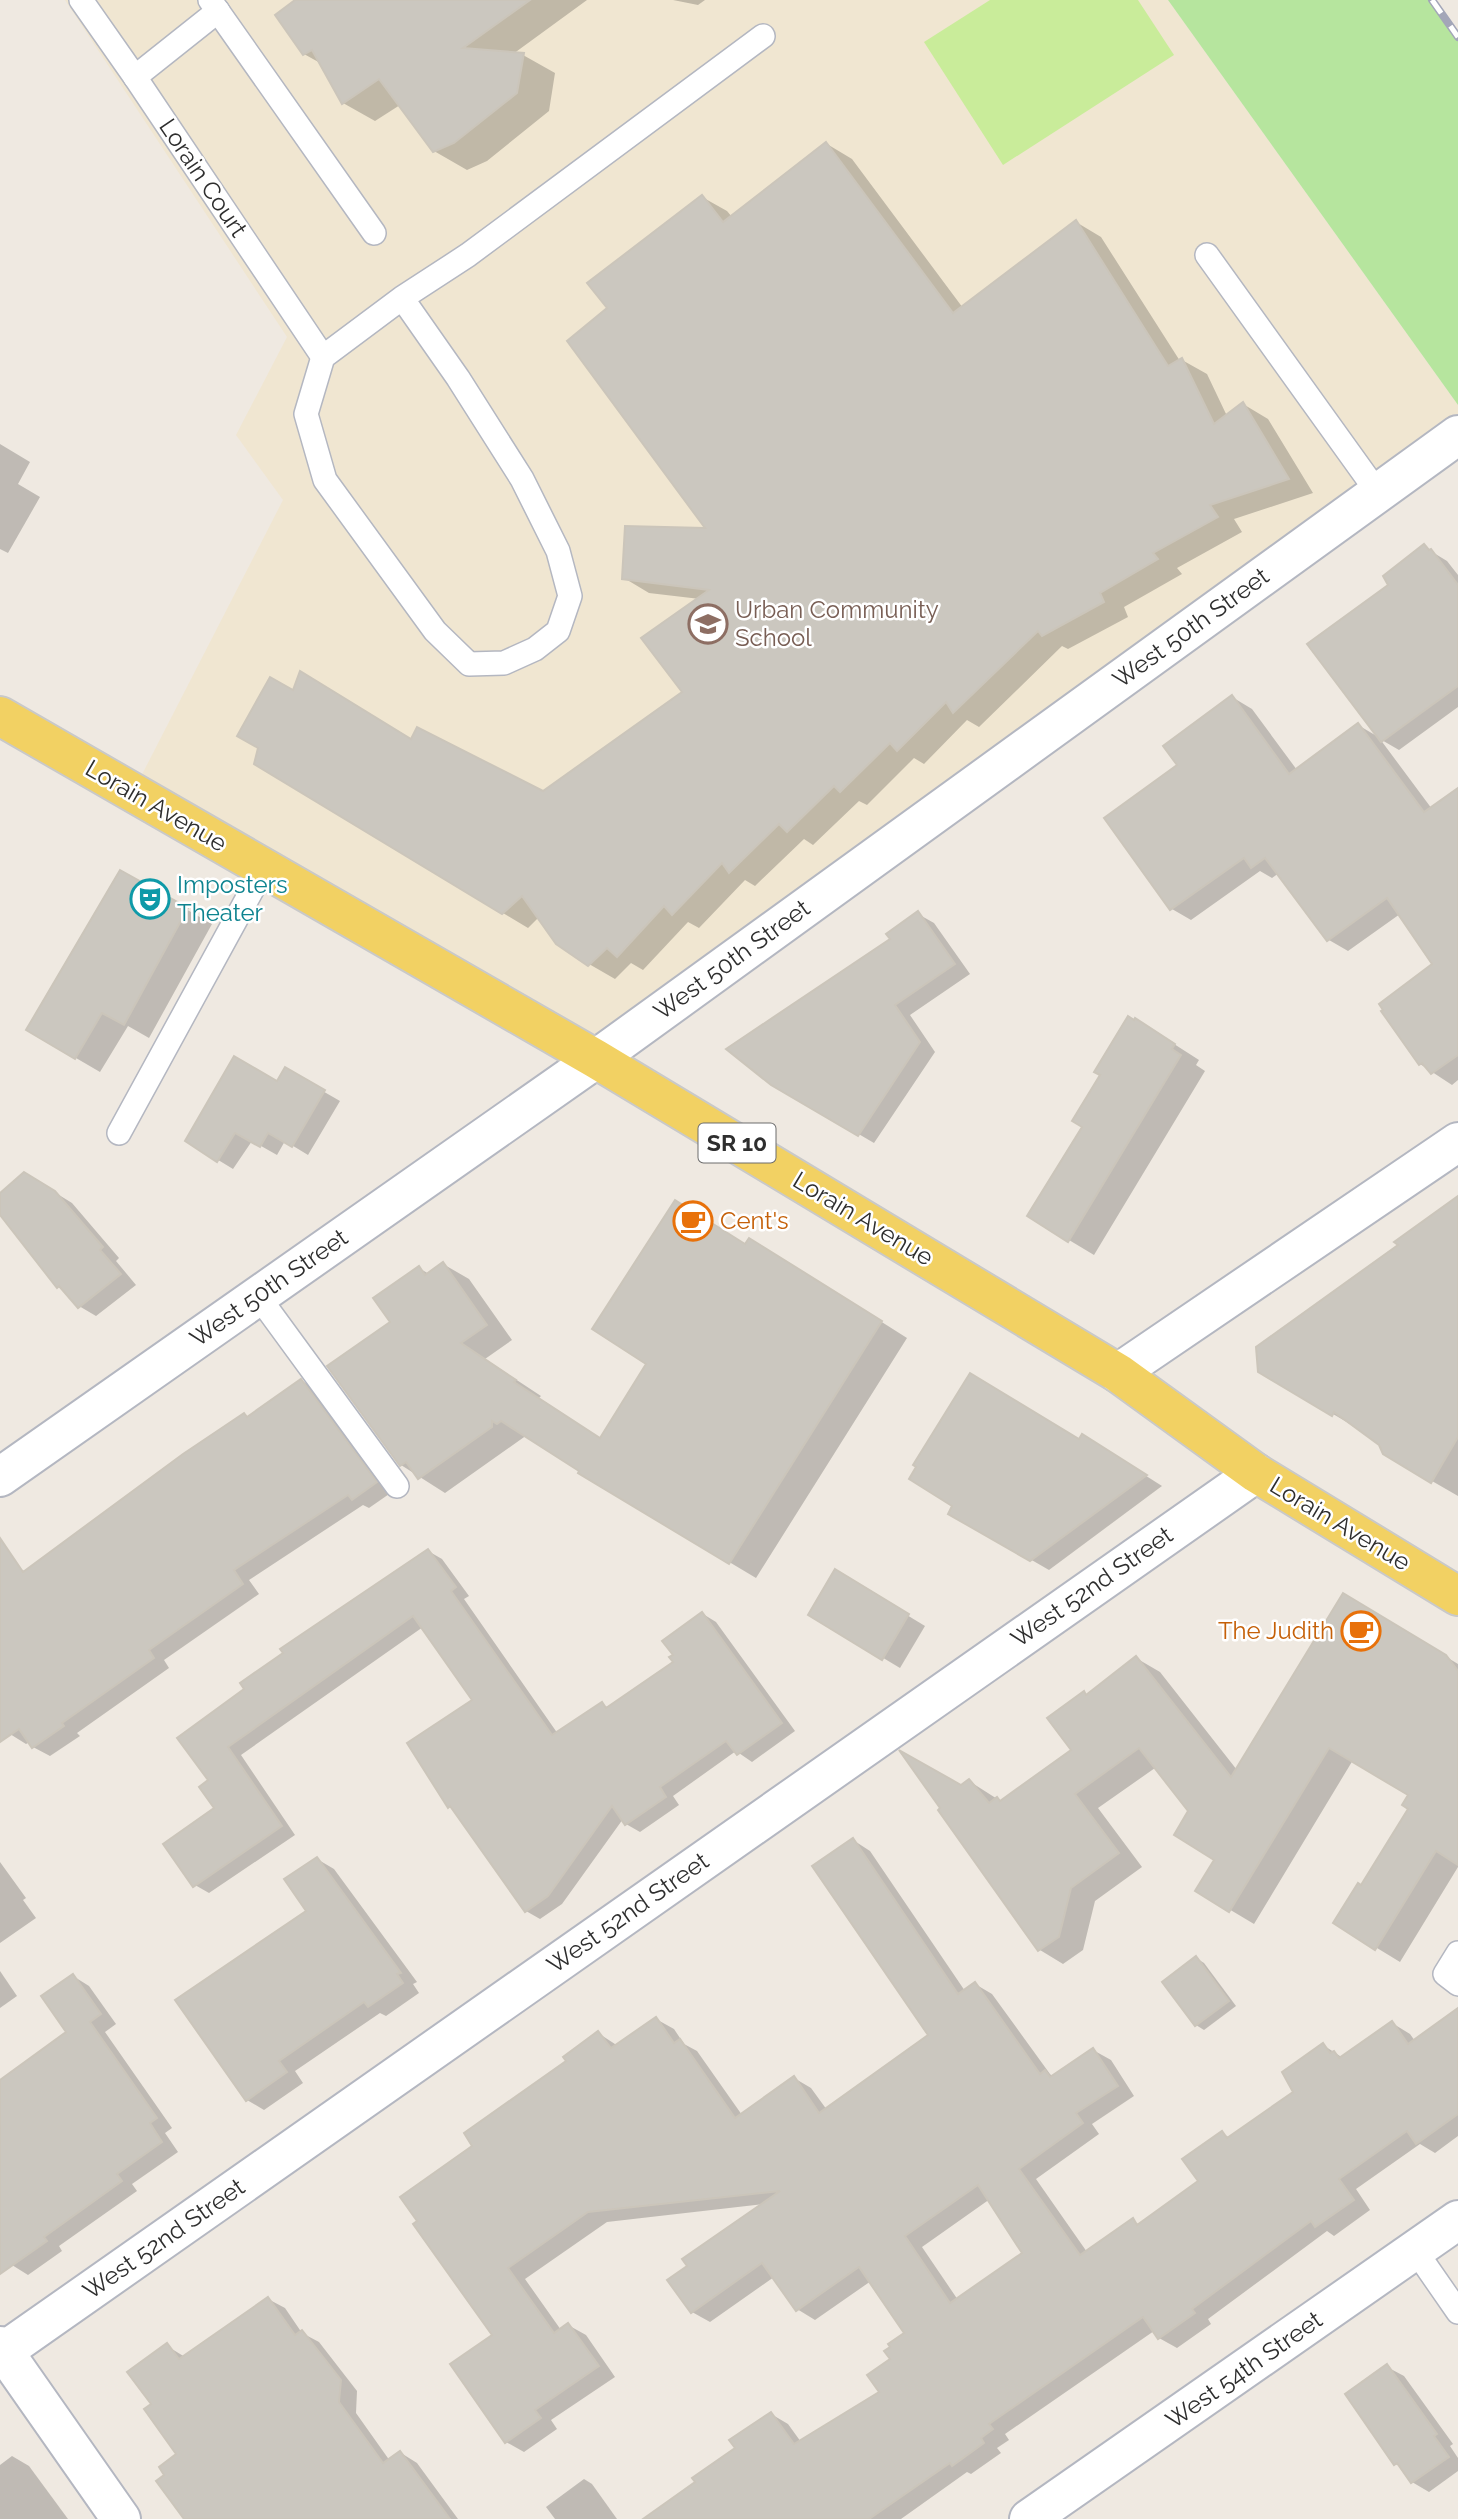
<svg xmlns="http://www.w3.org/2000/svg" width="1458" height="2519" font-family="Raleway,sans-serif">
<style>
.education{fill:#f0e6d1}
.green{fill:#b6e59e}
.pitch{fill:#c9ec9a}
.shadow{fill:#0003;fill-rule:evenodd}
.building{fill:#cbc7bf;stroke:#cbc5ba;stroke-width:2;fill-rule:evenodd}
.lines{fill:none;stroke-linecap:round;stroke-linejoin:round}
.service-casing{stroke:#b4b7c1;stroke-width:26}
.minor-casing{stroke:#b4b7c1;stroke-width:42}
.primary-casing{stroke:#c9c9c9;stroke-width:42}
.service{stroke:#fff;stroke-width:23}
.minor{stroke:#fff;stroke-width:38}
.primary{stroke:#f2d163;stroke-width:38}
.rail-casing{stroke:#a3a6b8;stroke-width:8}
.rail{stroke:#fff;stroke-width:5;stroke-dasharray:16;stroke-linecap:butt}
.labels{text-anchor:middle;stroke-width:5;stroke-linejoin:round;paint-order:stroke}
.shield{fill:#fff;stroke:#6d6d6d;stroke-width:2}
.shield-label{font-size:23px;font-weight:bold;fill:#2e2e2e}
.street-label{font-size:24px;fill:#2e2e2e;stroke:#fff}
.education-label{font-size:24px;fill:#785e54;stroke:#fff;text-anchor:start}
.culture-label{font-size:24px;fill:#0d838f;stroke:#fff;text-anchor:start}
.food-label{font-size:24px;fill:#c56008;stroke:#fff;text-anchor:start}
</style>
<rect width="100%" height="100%" fill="#efe9e1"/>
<polygon class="education" points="65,0 1168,0 1458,405 1458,435 596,1059 133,792 283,500 236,435 287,337"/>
<polygon class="green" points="1168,0 1432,0 1458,37 1458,405"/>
<polygon class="pitch" points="990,0 1138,0 1174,55 1003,165 924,42"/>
<g class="shadow">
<polygon points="297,0 587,0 513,54 523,55 555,73 549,111 487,161 467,170 434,151 400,105 375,121 343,103 322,64 304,54"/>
<polygon points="673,0 705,0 698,5"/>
<polygon points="827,144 852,159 963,308 1076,222 1101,237 1180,361 1182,360 1207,374 1227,416 1243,404 1268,419 1313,493 1234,519 1242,532 1177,568 1182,574 1124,607 1128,617 1068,649 1062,646 979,727 967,720 924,764 914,758 867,805 859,801 813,845 804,839 755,886 745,880 699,928 688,922 643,970 631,963 615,979 589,964 539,917 528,928 503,913 294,693 543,793 684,692 700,599 649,593 624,578 709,530 610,308 702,197 727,211 732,217"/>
<polygon points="0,444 30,462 18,484 40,497 8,553 0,549"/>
<polygon points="1424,547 1447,561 1458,575 1458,707 1399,750 1380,739 1432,809 1458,790 1458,1080 1452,1085 1420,1064 1435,965 1400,914 1348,951 1329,940 1279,873 1272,878 1260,871 1191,920 1172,909 1107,819 1179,765 1232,697 1252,709 1297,770 1358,725 1380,738 1390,586"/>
<polygon points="121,872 212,924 149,1038 128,1026 100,1072 28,1030"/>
<polygon points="918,914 934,923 970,974 910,1015 935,1052 874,1143 773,1084 893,940"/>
<polygon points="1160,1035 1199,1060 1196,1065 1205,1071 1094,1255 1069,1240 1085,1127"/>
<polygon points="286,1070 340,1101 308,1155 285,1141 277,1155 252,1141 233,1169 187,1141 278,1083"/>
<polygon points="25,1174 72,1203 119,1258 116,1261 136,1285 96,1316 79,1306 66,1291 58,1287 0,1213 0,1195"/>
<polygon points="1458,1198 1458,1496 1432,1481 1362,1431 1333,1414 1402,1245"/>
<polygon points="747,1246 776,1255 907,1338 756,1578 580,1473 582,1471 527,1435 445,1493 401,1465 392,1323 419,1268 429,1274 443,1264 469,1279 512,1340 485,1359 541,1396 539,1398 601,1439 648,1363"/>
<polygon points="302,1381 318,1391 392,1492 369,1508 363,1505 249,1580 259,1594 164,1660 169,1668 77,1733 80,1736 50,1756 33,1747 30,1742 26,1744 10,1734 0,1734 0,1581 19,1568 26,1572 244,1415 249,1418"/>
<polygon points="1080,1441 1099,1446 1162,1486 1049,1570 950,1513 955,1506"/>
<polygon points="428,1551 442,1559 469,1596 464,1599 558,1734 602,1704 609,1708 675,1662 703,1614 716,1622 795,1731 752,1762 736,1751 673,1796 679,1805 640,1832 626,1824 623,1819 562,1904 540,1919 526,1911 455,1810 449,1807 475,1701 423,1627 241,1755 295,1835 209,1893 195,1885 217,1808 211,1781 180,1738"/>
<polygon points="836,1572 925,1626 900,1668 810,1614"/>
<polygon points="1367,1609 1458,1664 1458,1867 1400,1962 1336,1923 1362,1887 1411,1809 1410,1795 1353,1760 1254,1924 1197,1890 1216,1859 1190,1811 1155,1768 1098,1808 1142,1867 1095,1901 1083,1950 1063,1964 1040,1950 940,1811 961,1787 969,1781 1002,1802 1074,1750 1084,1693 1088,1696 1136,1658 1160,1672 1237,1770"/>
<path d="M853,1840l17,11 95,140 10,-7 17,10 58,80 3,3 40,-27 18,10 23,36 -42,28 7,10 -63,45 51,73 46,-31 7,4 60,-43 22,-49 8,5 65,-45 28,-48 20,13 49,-35 18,11 5,7 43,-21v116l-23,17 -15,-9 -64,45 14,21 -36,26 -7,-5 -119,88 3,5 -34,24 -18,-10 -5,-7 -149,103 4,6 -12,8 4,5 -30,21 -4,-2 -66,47h-255l52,-36 39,-35 34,-34 17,10 13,18 80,-49 11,-34 14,-25 -35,-53 -56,39 -18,-11 -23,-32 -64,45 -18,-10 72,-108 -157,18 -82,57 36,51 7,-5 18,10 29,42 -64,43 6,9 -33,23 -18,-10 -31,-296 123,-113 20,13 38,-27 18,10 10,15 13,7 45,64 52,-37 17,10 16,22 104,-74zM990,2199l34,54 -66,47 -36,-53z"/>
<polygon points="317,1859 334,1869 417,1982 413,1984 419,1993 386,2016 380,2013 295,2071 303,2083 264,2110 247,2100 309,1911"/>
<polygon points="0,1862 26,1898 23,1900 36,1918 0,1943"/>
<polygon points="1196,1958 1204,1963 1236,2006 1204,2030 1196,2025"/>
<polygon points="0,1971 17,1996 0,2008"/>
<polygon points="73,1976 89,1986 116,2024 105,2032 172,2128 165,2133 178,2152 132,2184 137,2191 59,2246 62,2251 28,2275 12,2265 0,2249 0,2082 69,2033"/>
<polygon points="268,2299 285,2308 302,2333 319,2342 357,2391 356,2413 390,2461 401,2453 417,2463 458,2519 228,2519 178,2455 153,2405 167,2346 185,2357"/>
<polygon points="1387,2367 1404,2376 1453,2444 1450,2446 1458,2458 1458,2471 1429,2492 1412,2482 1402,2467 1395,2464"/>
<polygon points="12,2456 29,2466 68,2519 0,2519 0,2465"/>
<polygon points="584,2479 592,2484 617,2519 555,2519 546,2507"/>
</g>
<g class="building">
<polygon points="295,0 530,0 463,48 524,53 517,93 454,143 433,152 379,79 342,104 312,50 303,55 275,15"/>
<polygon points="826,142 953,313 1076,220 1168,366 1182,358 1214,424 1243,402 1289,479 1210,505 1218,517 1153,553 1158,559 1100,593 1104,602 1042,636 1038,631 953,713 946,702 897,751 890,743 840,792 834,786 787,832 779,824 729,873 722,863 672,915 664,906 617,957 607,948 588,966 556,944 522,896 502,914 254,764 258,748 237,736 270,677 293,690 300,671 411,739 417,727 543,791 682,692 641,638 709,590 622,579 625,526 705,528 567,341 607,308 587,283 702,195 723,222"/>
<polygon points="1424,544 1429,550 1431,549 1458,585 1458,686 1381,742 1307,644 1388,585 1383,576"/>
<polygon points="1232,695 1289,774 1358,723 1424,812 1458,788 1458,1055 1431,1074 1422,1063 1419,1065 1381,1011 1383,1010 1379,1004 1432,964 1387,898 1327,941 1265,858 1251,868 1244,858 1170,910 1104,818 1177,765 1163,746"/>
<polygon points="120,870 188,908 124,1025 102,1013 75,1059 26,1030"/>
<polygon points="918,911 955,964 895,1005 920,1042 858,1136 771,1085 726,1049 890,939 886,934"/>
<polygon points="1128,1016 1134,1020 1135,1018 1175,1044 1172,1049 1181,1055 1068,1242 1027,1216 1082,1127 1072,1121 1100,1075 1094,1072"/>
<polygon points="234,1056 277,1081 285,1067 325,1090 292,1147 268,1133 260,1147 235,1133 217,1162 185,1141"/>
<polygon points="24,1172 55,1191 103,1247 100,1250 121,1274 78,1308 59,1286 57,1288 0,1215 0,1193"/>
<polygon points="1458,1196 1458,1437 1431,1483 1383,1454 1379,1445 1334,1412 1332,1416 1258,1372 1256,1347 1398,1245 1394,1242"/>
<polygon points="675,1200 745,1244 749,1238 882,1321 729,1564 578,1473 579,1471 501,1421 497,1424 492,1421 492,1427 418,1479 406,1462 400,1466 327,1366 390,1322 373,1298 419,1266 425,1275 443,1262 487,1325 461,1343 516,1380 514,1382 600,1438 646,1364 592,1329"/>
<polygon points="970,1373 1079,1439 1082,1434 1147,1475 1030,1561 948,1514 952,1506 909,1479 916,1467 913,1465"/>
<polygon points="301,1379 377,1482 352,1500 348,1495 234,1570 243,1584 149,1650 154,1658 62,1723 64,1726 32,1748 19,1729 0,1742 0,1538 23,1572 183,1454 244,1413 247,1417"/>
<polygon points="428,1549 456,1587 451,1591 552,1735 602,1702 606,1708 673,1662 669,1657 673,1655 662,1641 702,1612 782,1723 737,1755 726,1741 660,1787 666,1797 625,1825 612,1806 548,1896 525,1912 450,1806 448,1808 407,1743 472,1700 413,1616 228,1747 282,1826 193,1887 163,1844 214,1808 199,1787 208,1780 177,1738 244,1689 240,1683 283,1653 280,1649"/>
<polygon points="835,1569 909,1614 882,1660 808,1615"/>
<polygon points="1343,1593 1446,1655 1458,1671 1458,1865 1436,1851 1375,1950 1333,1923 1358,1883 1361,1885 1408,1809 1402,1805 1408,1795 1329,1748 1229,1912 1195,1891 1214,1860 1174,1835 1188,1811 1139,1748 1075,1794 1119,1853 1071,1888 1059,1937 1038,1951 938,1810 940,1808 899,1750 961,1785 969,1779 989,1803 997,1797 1000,1801 1071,1750 1047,1718 1084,1691 1086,1695 1136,1656 1231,1777"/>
<path d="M853,1838l105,156 17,-12 65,92 5,-4 5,7 43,-29 25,38 -42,27 7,10 -64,46 61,86 53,-37 4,7 61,-44 -16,-22 40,-28 5,7 66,-46 -11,-20 41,-29 7,10 4,-2 5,7 53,-37 16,23 50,-36v106l-42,30 -9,-13 -68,48 15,21 -39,27 -4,-6 -119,88 3,4 -37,26 -15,-22 -154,107 4,5 -12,9 3,5 -32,23 -2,-3 -81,56h-226l52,-37 -3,-4 43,-30 -6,-8 42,-28 23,32 85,-52 -12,-17 23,-16 -6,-8 6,-4 -2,-3 16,-11 -45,-66 -63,44 -34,-48 -71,50 -24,-33 20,-14 -5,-7 98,-68 -192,21 -80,56 46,65 14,-10 31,43 -64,44 6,8 -36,25 -55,-79 42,-29 -79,-111 4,-3 -17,-24 72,-51 -8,-13 102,-72 -3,-4 35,-26 13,17 45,-31 18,26 6,-4 55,79 59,-42 25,37 109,-78 -116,-169zM978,2185l44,68 -72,50 -45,-67z"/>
<polygon points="317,1857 401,1973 397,1974 403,1983 368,2007 364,2002 279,2061 287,2072 246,2101 175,2000 306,1911 284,1879"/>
<polygon points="1196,1956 1229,2001 1195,2026 1162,1982"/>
<polygon points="73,1974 101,2014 90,2022 157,2118 150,2123 162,2142 117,2174 122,2181 44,2237 47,2241 0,2274 0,2080 66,2032 41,1996"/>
<polygon points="268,2297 295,2335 302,2330 341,2380 339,2402 383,2463 400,2451 450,2519 184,2519 156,2481 164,2475 159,2467 176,2454 144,2409 151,2404 127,2372 167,2343 179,2359"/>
<polygon points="1387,2364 1437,2434 1434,2436 1449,2457 1411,2483 1397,2463 1394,2465 1345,2394"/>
</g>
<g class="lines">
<g class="service-casing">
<g id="service">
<polyline points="81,0 135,77 323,357"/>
<polyline points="210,0 374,233"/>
<polyline points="135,77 218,11"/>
<polyline points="1207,255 1378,493"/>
<polyline points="402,298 458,378 522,479 558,551 570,596 558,631 535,649 504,663 469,664 435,631 325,480 306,414 323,357 402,298 468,255 763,36"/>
<polyline points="119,1133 264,868"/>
<polyline points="258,1296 397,1486"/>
<polyline points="1458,1953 1445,1974 1458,1984"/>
<polyline points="1415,2250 1458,2312"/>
</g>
</g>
<g class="minor-casing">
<g id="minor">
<polyline points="1118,1373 1458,1142"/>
<polyline points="0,1477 596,1059 1458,435"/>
<polyline points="0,2346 121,2519"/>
<polyline points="0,2354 1256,1473"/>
<polyline points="1029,2519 1458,2220"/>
</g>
</g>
<g class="primary-casing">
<polyline id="primary" points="0,716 596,1059 1118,1373 1256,1473 1458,1596"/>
</g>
<use href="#service" class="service"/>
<use href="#minor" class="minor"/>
<use href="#primary" class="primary"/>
<g class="rail-casing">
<polyline id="rail" points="1432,0 1458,37"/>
</g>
<use href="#rail" class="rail"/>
</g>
<defs>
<g id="school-ring" transform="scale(2.0125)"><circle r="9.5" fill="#fff" stroke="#8d6e63" stroke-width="1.5"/><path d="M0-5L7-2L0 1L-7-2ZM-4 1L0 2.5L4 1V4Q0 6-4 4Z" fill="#8d6e63"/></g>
<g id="theatre-ring" transform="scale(2.0125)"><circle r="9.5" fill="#fff" stroke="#0f9aa8" stroke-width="1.5"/><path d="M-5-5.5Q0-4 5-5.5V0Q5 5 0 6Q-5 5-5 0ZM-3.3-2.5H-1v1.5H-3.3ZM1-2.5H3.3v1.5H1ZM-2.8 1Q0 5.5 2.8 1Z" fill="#0f9aa8"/></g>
<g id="cafe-ring" transform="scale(2.0125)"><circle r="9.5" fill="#fff" stroke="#e8710a" stroke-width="1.5"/><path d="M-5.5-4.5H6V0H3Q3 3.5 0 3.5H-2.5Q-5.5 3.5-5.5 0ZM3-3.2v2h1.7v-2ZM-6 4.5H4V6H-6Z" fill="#e8710a"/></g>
</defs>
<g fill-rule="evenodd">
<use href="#school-ring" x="708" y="624"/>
<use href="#theatre-ring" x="150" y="899"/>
<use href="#cafe-ring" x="693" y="1221"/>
<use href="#cafe-ring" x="1361" y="1631"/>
</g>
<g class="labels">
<rect class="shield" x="698.5" y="1123.5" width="77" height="39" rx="5"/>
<g class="shield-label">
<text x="737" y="1151">SR 10</text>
</g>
<g class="street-label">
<text transform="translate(203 178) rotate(56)" y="8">Lorain Court</text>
<text transform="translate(1191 628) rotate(-36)" y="8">West 50th Street</text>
<text transform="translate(156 806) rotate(30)" y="8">Lorain Avenue</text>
<text transform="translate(732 960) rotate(-36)" y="8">West 50th Street</text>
<text transform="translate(863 1219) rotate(31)" y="8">Lorain Avenue</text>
<text transform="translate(269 1288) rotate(-35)" y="8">West 50th Street</text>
<text transform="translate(1340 1524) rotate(31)" y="8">Lorain Avenue</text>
<text transform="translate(1092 1587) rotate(-35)" y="8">West 52nd Street</text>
<text transform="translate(628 1913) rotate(-35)" y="8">West 52nd Street</text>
<text transform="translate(164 2239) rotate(-35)" y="8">West 52nd Street</text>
<text transform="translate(1244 2370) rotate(-35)" y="8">West 54th Street</text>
</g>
<g class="education-label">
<text x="735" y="618">Urban Community<tspan x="735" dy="28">School</tspan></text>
</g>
<g class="culture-label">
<text x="177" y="893">Imposters<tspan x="177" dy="28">Theater</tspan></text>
</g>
<g class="food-label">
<text x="720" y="1229">Cent's</text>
<text x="1334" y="1639" text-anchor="end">The Judith</text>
</g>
</g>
</svg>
